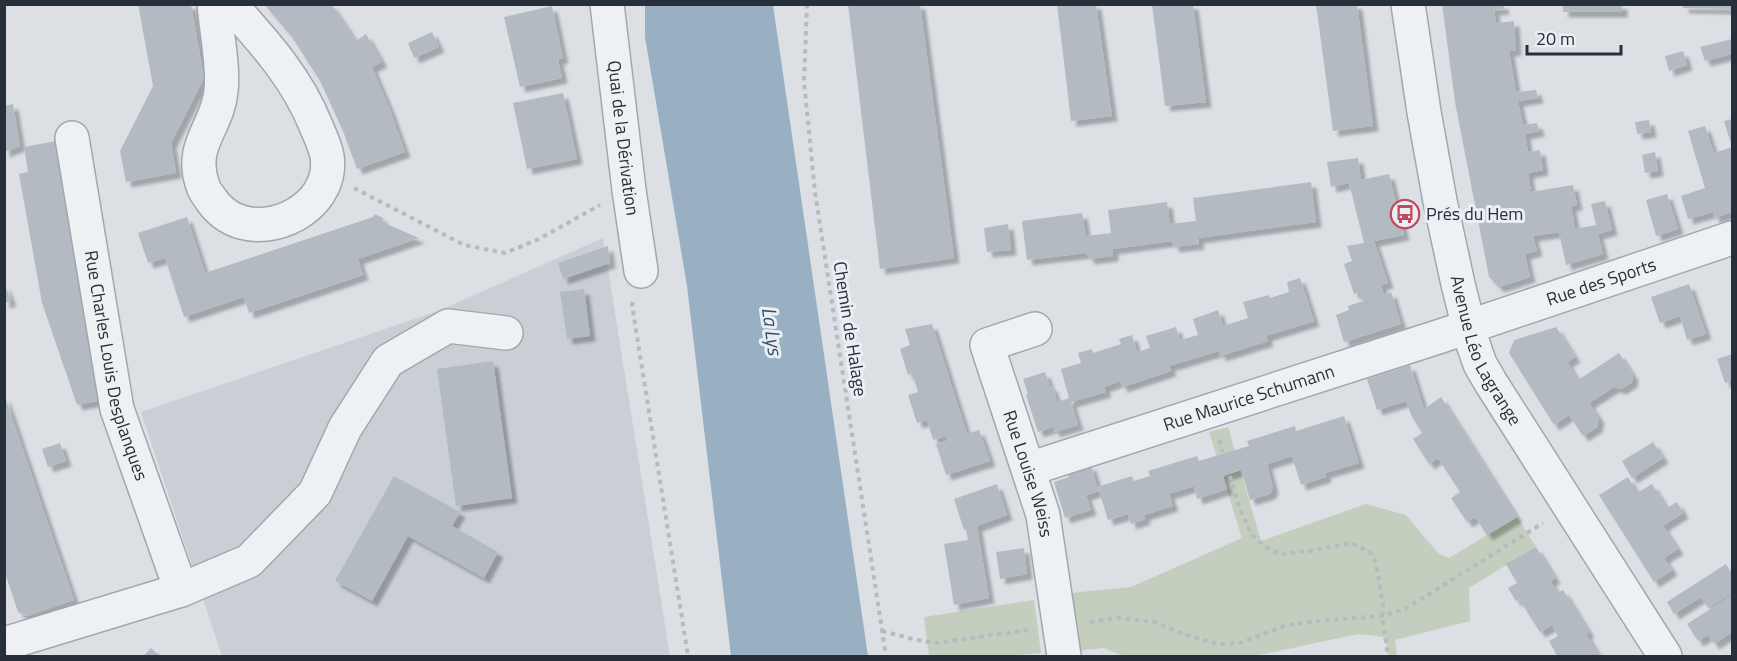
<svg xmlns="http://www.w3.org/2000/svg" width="1737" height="661" font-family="'Titillium Web',sans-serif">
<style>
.built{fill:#cacfd6}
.green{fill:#c3cebe}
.water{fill:#99b0c3}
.building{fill:#b4bac1;filter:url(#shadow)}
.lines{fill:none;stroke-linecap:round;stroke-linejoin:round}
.minor-casing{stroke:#a2a7ae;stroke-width:36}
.path{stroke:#b6bbc0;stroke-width:4;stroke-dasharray:4.5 4.5;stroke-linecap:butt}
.minor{stroke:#eef1f4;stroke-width:33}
.labels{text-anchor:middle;stroke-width:6;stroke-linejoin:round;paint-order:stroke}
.street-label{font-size:18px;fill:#272f3a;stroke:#ebeff3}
.poi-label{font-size:18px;fill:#272f3a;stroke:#ebeff3;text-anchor:start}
.water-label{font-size:20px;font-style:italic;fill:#344f6b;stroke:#ebeff3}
</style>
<defs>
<filter id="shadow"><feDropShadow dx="5.5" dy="5.5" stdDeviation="1.5" flood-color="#0004"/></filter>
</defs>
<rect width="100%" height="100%" fill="#dce0e5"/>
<polygon class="built" points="603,238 670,656 222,656 141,412 438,311"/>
<g class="green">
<polygon points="1228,427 1261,541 1366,504 1406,515 1438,553 1449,558 1517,517 1536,547 1469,588 1470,621 1395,640 1397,656 1388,656 1385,637 1358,634 1255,656 1123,656 1104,648 1076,651 1071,593 1131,587 1242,538 1209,432"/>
<polygon points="1034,600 1041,653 1012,656 929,656 924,617"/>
</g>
<polygon class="water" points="645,5 773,5 868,656 731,656 687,286 645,37"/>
<g class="building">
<polygon points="138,4 191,4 204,78 171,143 176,173 126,182 120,151 153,86"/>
<polygon points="264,4 331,4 356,41 366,34 382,62 372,67 390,110 405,152 357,169 343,131 320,81 292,37"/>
<polygon points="848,4 920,4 954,258 880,269"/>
<polygon points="1057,4 1096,4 1112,116 1071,121"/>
<polygon points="1152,4 1193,4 1206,102 1165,106"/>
<polygon points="1316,4 1357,4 1373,126 1333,131"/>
<polygon points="1442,4 1503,4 1504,9 1494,10 1496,23 1514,21 1516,50 1509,51 1516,92 1536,90 1538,98 1518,101 1523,125 1537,123 1539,131 1525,134 1528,152 1540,150 1543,170 1528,173 1531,192 1573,185 1577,205 1571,206 1575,229 1596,225 1591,204 1605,201 1612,230 1598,234 1603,254 1566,265 1559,232 1533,236 1537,251 1525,254 1530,277 1499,287 1489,277 1455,102"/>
<rect x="1563" y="4" width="59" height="8"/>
<polygon points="1683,4 1732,4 1732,9 1683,8"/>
<polygon points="552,6 563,58 558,59 562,78 520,87 504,17"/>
<polygon points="432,32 439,47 414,58 408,43"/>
<polygon points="1732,39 1732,54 1705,61 1700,47"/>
<polygon points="1683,51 1687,65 1669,71 1665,56"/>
<polygon points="563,93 577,159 527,169 513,103"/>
<polygon points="13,104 20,146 4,152 4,106"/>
<polygon points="1732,119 1732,212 1714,218 1713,212 1688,219 1681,196 1705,188 1688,131 1705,126 1714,153 1732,147 1724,121"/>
<polygon points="1649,120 1651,132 1637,134 1635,122"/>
<polygon points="56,141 102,400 77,405 42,303 19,174 28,172 24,147"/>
<polygon points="1655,152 1658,171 1645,173 1642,155"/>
<polygon points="1358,158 1361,180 1389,174 1404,235 1374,241 1388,283 1381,285 1384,295 1391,292 1401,324 1344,342 1336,315 1349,310 1348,306 1363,301 1360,292 1354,294 1344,264 1352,261 1347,246 1364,243 1349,183 1331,187 1327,162"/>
<polygon points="1311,182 1316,222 1198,238 1199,244 1174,247 1172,241 1113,249 1113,256 1089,259 1087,253 1027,260 1022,221 1082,213 1086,236 1111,233 1108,210 1167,202 1170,224 1196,221 1193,198"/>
<polygon points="1667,194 1678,229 1656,236 1646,200"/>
<polygon points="375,214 383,218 382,222 419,238 358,259 363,275 249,313 244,297 184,317 165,258 148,263 138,233 187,217 205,273 373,217"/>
<polygon points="1008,224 1011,250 987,252 984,228"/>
<polygon points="608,246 610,263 563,279 558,263"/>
<polygon points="1300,278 1314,321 1266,336 1268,341 1230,353 1220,356 1219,351 1169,366 1171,371 1122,387 1120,381 1104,387 1106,392 1071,402 1078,425 1054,432 1053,427 1038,432 1026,395 1028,394 1023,379 1045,372 1050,387 1052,386 1057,402 1069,398 1061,369 1081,363 1078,353 1092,349 1093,353 1121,344 1119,339 1132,335 1137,352 1150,348 1146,336 1176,327 1180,340 1198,335 1193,319 1218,310 1223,326 1248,318 1243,302 1269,295 1270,298 1289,292 1287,282"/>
<polygon points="4,283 11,301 4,303"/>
<polygon points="1689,284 1706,334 1687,340 1680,316 1660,323 1651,297"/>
<polygon points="584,289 590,336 567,339 560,292"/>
<polygon points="932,324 967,434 979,430 990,461 946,475 936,444 947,441 946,436 933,440 927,420 917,423 908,395 918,392 912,373 908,375 900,349 910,345 905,329"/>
<polygon points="1556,327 1575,357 1567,362 1578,380 1619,353 1633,375 1632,382 1621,389 1614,387 1589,403 1599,418 1597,427 1583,436 1569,415 1554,425 1509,353 1514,340"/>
<polygon points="1732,354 1732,381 1725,383 1717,359"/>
<polygon points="493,361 512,498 456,506 437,369"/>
<polygon points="1410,365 1424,409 1441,397 1517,517 1487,535 1475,517 1467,522 1451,498 1460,492 1438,458 1429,464 1413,439 1422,433 1412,417 1406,401 1377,410 1367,379"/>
<polygon points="4,394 74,600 27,616 18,612 4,570"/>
<polygon points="1344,416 1359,463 1325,473 1326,477 1301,485 1292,456 1267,464 1273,488 1270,494 1250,500 1241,470 1223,476 1227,489 1197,499 1194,486 1169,494 1173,506 1144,515 1145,519 1131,524 1128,514 1108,520 1099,491 1086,495 1091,510 1065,518 1054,482 1069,477 1067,472 1091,465 1097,487 1132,476 1134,481 1150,476 1148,471 1197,456 1199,461 1249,446 1247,441 1295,426 1296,431"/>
<polygon points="1653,442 1663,458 1632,478 1622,461"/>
<polygon points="60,443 66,461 48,467 42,449"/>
<polygon points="394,476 460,512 452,526 498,552 484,578 408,536 372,601 335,581"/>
<polygon points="1628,477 1637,493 1652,484 1667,508 1677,502 1683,513 1663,526 1678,549 1664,558 1672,570 1654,582 1599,495"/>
<polygon points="997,484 1007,515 977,526 989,598 954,605 944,544 968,540 966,530 964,530 954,499"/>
<polygon points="1536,547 1555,578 1550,581 1558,593 1563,590 1568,598 1589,632 1586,634 1599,656 1557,656 1549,641 1558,636 1552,625 1540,632 1519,599 1516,601 1508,588 1517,583 1506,564"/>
<polygon points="1024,548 1027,574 1000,579 996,552"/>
<polygon points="1726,564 1732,575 1732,593 1708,608 1701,597 1674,614 1667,602"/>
<polygon points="1732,595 1732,632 1714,644 1708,635 1698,641 1687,624"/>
<polygon points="151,648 160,656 143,656"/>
</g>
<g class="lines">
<g class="minor-casing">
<g id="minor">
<path d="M214,4c2,25 10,63 7,87 -3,36 -33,54 -18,95 1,4 4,8 7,12 7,11 18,20 31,24 41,12 93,-21 86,-66 -2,-10 -7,-21 -11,-30 -19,-48 -52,-84 -86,-122"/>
<path id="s1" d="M607,4l22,186 12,81"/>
<path id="s2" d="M1408,4l16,108 16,89 18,83 15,60 7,20 11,19 174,273"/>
<path id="s3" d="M72,138l45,271 64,181"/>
<path id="s4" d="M1035,329l-48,16 56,170 21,141"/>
<path id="s5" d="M1029,469l412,-133 291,-98"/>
<polyline points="4,644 181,590 249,561 315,493 345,428 388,361 448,326 506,333"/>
</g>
</g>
<g class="path">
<polyline points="807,4 804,82 815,192 886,656"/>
<polyline points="354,188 464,245 505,253 539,239 600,205"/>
<polyline points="633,302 632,305 688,656"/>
<polyline points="1219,440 1223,452"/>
<polyline points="1230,476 1240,509 1252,535 1263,545 1279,554 1310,551 1351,543 1370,552 1376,563 1378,574 1383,606 1382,616 1388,656"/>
<polyline points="1090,622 1119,618 1155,622 1183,634 1218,644 1240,643 1287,625 1319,621 1382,616 1405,609 1543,523"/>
<polyline points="882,631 917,640 935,643 1029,630"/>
</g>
<use href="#minor" class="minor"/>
</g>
<defs>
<g id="bus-ring" transform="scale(1.5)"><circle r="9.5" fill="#ebeff3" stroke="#c44760" stroke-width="1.5"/><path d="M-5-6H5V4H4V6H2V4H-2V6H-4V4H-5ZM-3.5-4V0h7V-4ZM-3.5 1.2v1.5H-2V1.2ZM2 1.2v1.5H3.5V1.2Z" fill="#c44760"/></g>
</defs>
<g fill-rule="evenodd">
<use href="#bus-ring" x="1405" y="214"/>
</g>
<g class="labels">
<g class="street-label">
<text dy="6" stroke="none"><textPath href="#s1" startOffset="135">Quai de la Dérivation</textPath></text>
<text dy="6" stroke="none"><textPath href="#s5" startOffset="602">Rue des Sports</textPath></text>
<text transform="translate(850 329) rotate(81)" y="6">Chemin de Halage</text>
<text dy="6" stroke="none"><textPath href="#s2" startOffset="357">Avenue Léo Lagrange</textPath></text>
<text dy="6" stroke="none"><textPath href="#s3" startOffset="232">Rue Charles Louis Desplanques</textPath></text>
<text dy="6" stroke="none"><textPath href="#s5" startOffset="231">Rue Maurice Schumann</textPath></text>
<text dy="6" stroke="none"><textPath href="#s4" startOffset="186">Rue Louise Weiss</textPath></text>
</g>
<g class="poi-label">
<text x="1426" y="220">Prés du Hem</text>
</g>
<g class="water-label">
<text transform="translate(772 331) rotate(82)" y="7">La Lys</text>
</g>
</g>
<rect width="1737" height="661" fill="none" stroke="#272f3a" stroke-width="12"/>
<path d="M1527 45v9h94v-9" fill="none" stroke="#272f3a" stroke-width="3"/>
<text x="1536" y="45" font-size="18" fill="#272f3a" stroke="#ebeff3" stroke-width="4.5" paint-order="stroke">20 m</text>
</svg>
